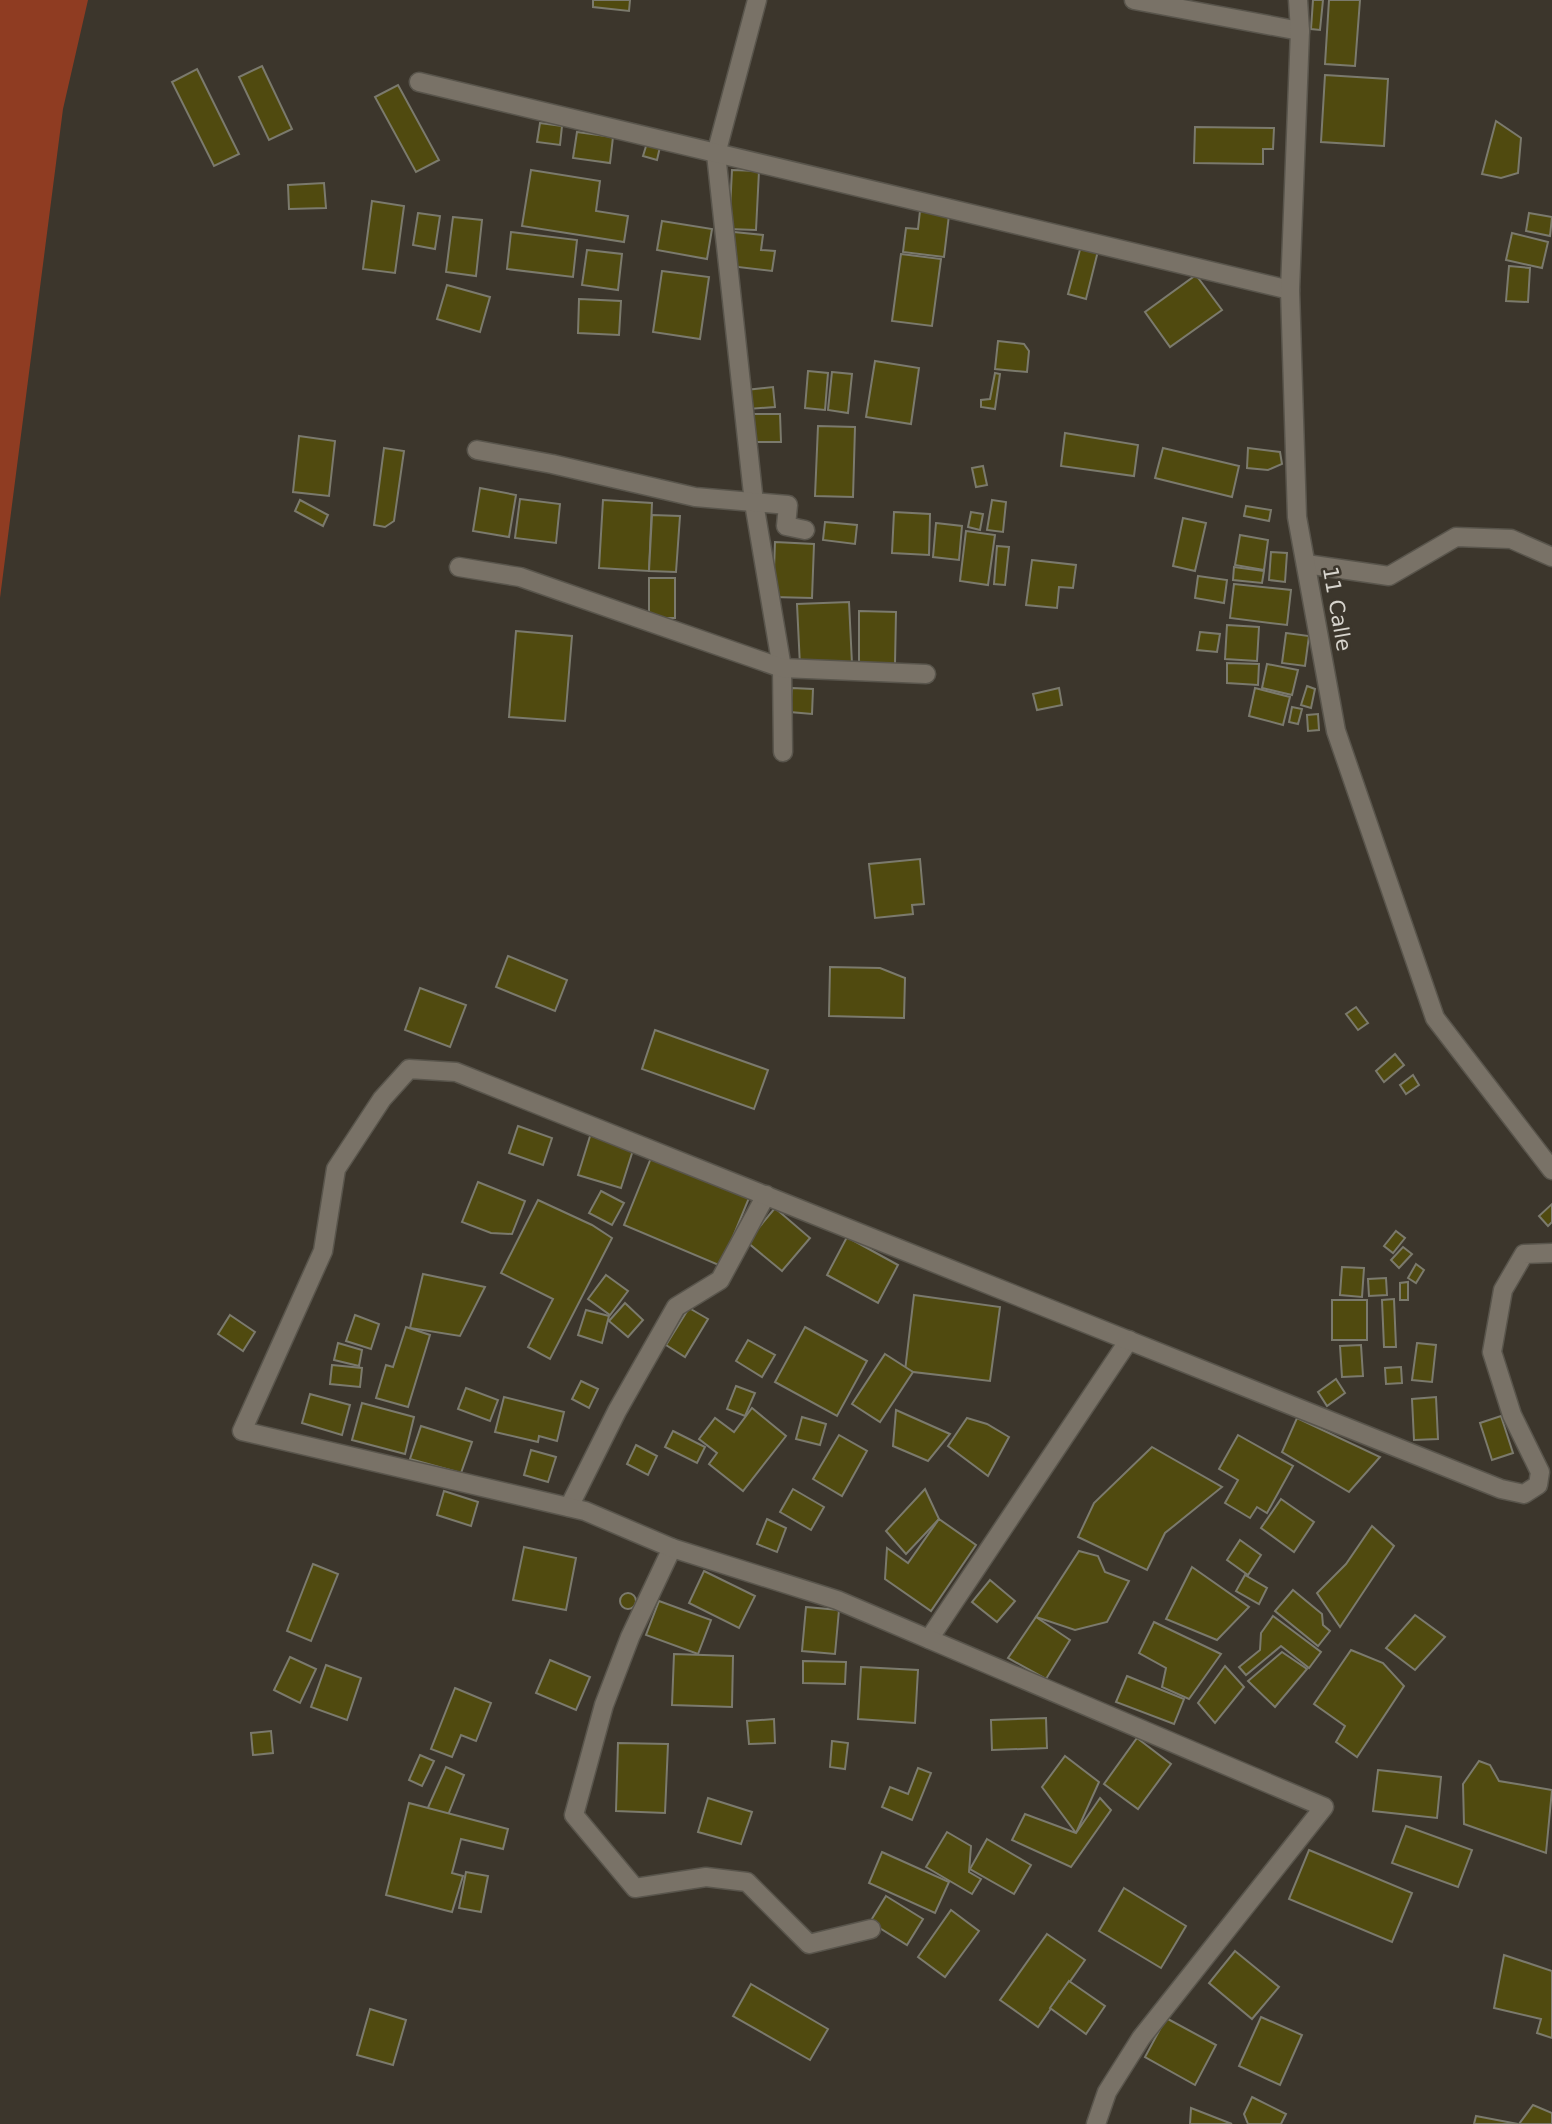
<svg xmlns="http://www.w3.org/2000/svg" width="1552" height="2124" font-family="'DejaVu Sans',sans-serif">
<style>
.green{fill:#8f3c22}
.building{fill:#504a0f;stroke:#7b7a6d;stroke-width:2}
.lines{fill:none;stroke-linecap:round;stroke-linejoin:round}
.street-casing{stroke:#59554c;stroke-width:21}
.secondary-casing{stroke:#59554c;stroke-width:21}
.street{stroke:#797267;stroke-width:18}
.secondary{stroke:#797267;stroke-width:18}
.labels{text-anchor:middle;stroke-width:5;stroke-linejoin:round;paint-order:stroke}
.street-label{font-size:21px;fill:#d7d4cd;stroke:#3c362c}
</style>
<rect width="100%" height="100%" fill="#3c362c"/>
<polygon class="green" points="0,0 88,0 63,109 0,598"/>
<g class="building">
<polygon points="593,0 630,0 629,11 593,7"/>
<polygon points="1313,0 1323,0 1320,30 1311,29"/>
<polygon points="1329,0 1360,0 1355,66 1325,64"/>
<polygon points="262,66 292,129 269,140 239,77"/>
<polygon points="197,69 239,154 214,166 172,82"/>
<polygon points="1325,75 1388,79 1384,146 1321,142"/>
<polygon points="398,85 439,160 416,172 375,97"/>
<polygon points="1496,121 1521,138 1518,173 1501,178 1482,174"/>
<polygon points="540,123 562,126 560,145 537,142"/>
<polygon points="1195,127 1274,128 1273,149 1263,149 1263,164 1194,163"/>
<polygon points="577,132 613,137 610,163 573,158"/>
<polygon points="647,143 660,147 657,160 643,156"/>
<polygon points="531,170 600,181 596,211 628,216 624,242 522,226"/>
<polygon points="732,170 759,171 756,230 729,229"/>
<polygon points="324,183 326,208 289,209 288,185"/>
<polygon points="372,201 404,206 395,273 363,269"/>
<polygon points="920,211 949,215 944,257 903,252 906,228 918,229"/>
<polygon points="418,213 440,216 435,249 413,245"/>
<polygon points="1529,213 1552,217 1550,236 1526,231"/>
<polygon points="453,217 482,220 476,276 446,272"/>
<polygon points="662,221 712,229 707,259 657,250"/>
<polygon points="511,232 577,240 573,277 507,269"/>
<polygon points="734,232 763,235 761,250 775,251 772,271 729,266"/>
<polygon points="1512,233 1548,242 1542,268 1506,260"/>
<polygon points="1081,246 1098,251 1086,299 1068,294"/>
<polygon points="587,250 622,254 618,290 582,285"/>
<polygon points="901,254 941,259 932,326 892,321"/>
<polygon points="1509,266 1530,268 1528,302 1506,301"/>
<polygon points="662,271 709,277 700,339 653,332"/>
<polygon points="1196,275 1222,310 1170,347 1145,312"/>
<polygon points="447,285 490,297 480,332 437,319"/>
<polygon points="579,299 621,301 619,335 578,333"/>
<polygon points="998,341 1024,344 1029,351 1027,372 995,369"/>
<polygon points="875,361 919,368 911,424 866,417"/>
<polygon points="808,371 828,373 825,410 805,408"/>
<polygon points="832,372 852,374 848,413 828,410"/>
<polygon points="995,373 1000,374 995,409 981,407 981,400 990,399"/>
<polygon points="773,387 775,407 748,409 746,390"/>
<polygon points="750,414 780,414 781,442 750,442"/>
<polygon points="818,426 855,427 853,497 815,496"/>
<polygon points="1065,433 1138,445 1134,476 1061,466"/>
<polygon points="299,436 335,441 329,496 293,492"/>
<polygon points="384,448 404,451 394,521 385,527 374,525"/>
<polygon points="1163,448 1239,466 1232,497 1155,478"/>
<polygon points="1248,448 1280,452 1282,464 1268,470 1247,468"/>
<polygon points="983,466 987,485 976,487 972,468"/>
<polygon points="480,488 516,495 509,537 473,531"/>
<polygon points="520,499 560,504 556,543 515,538"/>
<polygon points="300,500 328,515 323,526 295,511"/>
<polygon points="603,500 652,503 649,571 599,568"/>
<polygon points="992,500 1006,502 1003,532 987,530"/>
<polygon points="1246,506 1271,510 1269,521 1244,516"/>
<polygon points="894,512 930,514 929,555 892,553"/>
<polygon points="971,512 983,514 980,530 968,527"/>
<polygon points="652,515 680,516 676,572 649,571"/>
<polygon points="1183,518 1206,523 1195,571 1173,566"/>
<polygon points="825,522 857,525 855,544 823,540"/>
<polygon points="936,523 962,526 959,560 933,557"/>
<polygon points="966,531 995,535 988,585 960,581"/>
<polygon points="1240,535 1268,540 1264,570 1235,565"/>
<polygon points="775,542 814,544 812,598 773,597"/>
<polygon points="997,546 1009,547 1005,585 994,584"/>
<polygon points="1271,552 1287,553 1285,582 1269,580"/>
<polygon points="1032,560 1076,565 1073,588 1059,587 1057,608 1026,605"/>
<polygon points="1234,567 1264,571 1262,583 1233,580"/>
<polygon points="1198,576 1227,580 1224,603 1195,598"/>
<rect x="649" y="578" width="26" height="40"/>
<polygon points="1234,584 1291,590 1287,625 1230,618"/>
<polygon points="849,602 852,664 800,666 797,604"/>
<polygon points="859,611 896,612 895,664 859,664"/>
<polygon points="1227,625 1259,627 1257,661 1225,659"/>
<polygon points="516,631 572,636 565,721 509,717"/>
<polygon points="1200,632 1220,634 1217,652 1197,650"/>
<polygon points="1286,633 1309,636 1305,666 1282,663"/>
<polygon points="1227,663 1259,664 1258,685 1227,683"/>
<polygon points="1267,664 1298,670 1292,695 1262,688"/>
<polygon points="1307,686 1315,689 1311,708 1301,705"/>
<polygon points="792,688 813,689 812,714 790,712"/>
<polygon points="1059,688 1062,705 1037,710 1033,694"/>
<polygon points="1255,688 1290,697 1283,725 1249,716"/>
<polygon points="1292,707 1302,709 1298,724 1289,722"/>
<polygon points="1318,714 1319,730 1308,731 1307,715"/>
<polygon points="920,859 924,904 912,905 913,914 875,918 869,864"/>
<polygon points="508,956 567,980 555,1011 496,987"/>
<polygon points="830,967 880,968 905,978 904,1018 829,1016"/>
<polygon points="420,988 466,1005 450,1047 405,1030"/>
<polygon points="1356,1007 1368,1023 1358,1030 1346,1014"/>
<polygon points="655,1030 768,1070 754,1109 642,1069"/>
<polygon points="1395,1054 1404,1065 1384,1082 1376,1071"/>
<polygon points="1413,1075 1419,1085 1406,1094 1400,1085"/>
<polygon points="518,1126 552,1138 543,1165 509,1153"/>
<polygon points="591,1133 634,1147 621,1188 578,1175"/>
<polygon points="651,1158 749,1198 721,1266 624,1225"/>
<polygon points="478,1182 525,1201 512,1234 491,1233 462,1222"/>
<polygon points="601,1191 624,1203 612,1225 589,1213"/>
<polygon points="538,1200 592,1225 612,1238 550,1359 528,1347 553,1299 501,1273"/>
<polygon points="1552,1204 1552,1222 1548,1226 1539,1216"/>
<polygon points="775,1208 810,1238 782,1271 747,1242"/>
<polygon points="1396,1231 1405,1238 1393,1253 1384,1246"/>
<polygon points="847,1237 898,1265 878,1303 827,1275"/>
<polygon points="1403,1247 1412,1254 1399,1268 1391,1260"/>
<polygon points="1416,1264 1424,1270 1416,1283 1408,1278"/>
<polygon points="1342,1267 1364,1268 1362,1297 1340,1295"/>
<polygon points="423,1274 485,1287 460,1336 410,1328"/>
<polygon points="606,1275 628,1291 610,1315 588,1299"/>
<polygon points="1386,1278 1387,1295 1369,1296 1368,1279"/>
<polygon points="1408,1282 1408,1300 1400,1300 1400,1283"/>
<polygon points="914,1295 1000,1307 990,1381 905,1371"/>
<polygon points="1394,1299 1396,1347 1384,1347 1382,1300"/>
<rect x="1332" y="1300" width="35" height="40"/>
<polygon points="625,1303 643,1320 628,1337 609,1321"/>
<polygon points="689,1308 708,1319 685,1357 666,1345"/>
<polygon points="586,1310 609,1316 602,1343 578,1335"/>
<polygon points="230,1315 255,1332 243,1351 218,1334"/>
<polygon points="355,1315 379,1324 371,1349 346,1341"/>
<polygon points="406,1327 430,1335 408,1407 376,1398 386,1365 393,1367"/>
<polygon points="805,1327 867,1361 837,1416 775,1382"/>
<polygon points="748,1340 775,1355 762,1377 736,1361"/>
<polygon points="338,1343 362,1350 359,1366 334,1360"/>
<polygon points="1417,1343 1436,1345 1432,1382 1412,1380"/>
<polygon points="1361,1345 1363,1376 1342,1377 1340,1346"/>
<polygon points="885,1354 913,1372 880,1422 852,1404"/>
<polygon points="332,1365 362,1368 360,1387 330,1384"/>
<polygon points="1401,1367 1402,1383 1386,1384 1385,1368"/>
<polygon points="1336,1379 1345,1393 1327,1406 1318,1392"/>
<polygon points="581,1381 598,1389 589,1408 572,1399"/>
<polygon points="736,1386 755,1393 745,1416 727,1409"/>
<polygon points="466,1388 498,1400 490,1421 458,1409"/>
<polygon points="310,1394 350,1405 342,1435 302,1423"/>
<polygon points="504,1397 564,1412 557,1441 539,1436 538,1442 495,1432"/>
<polygon points="1436,1397 1438,1439 1414,1440 1412,1399"/>
<polygon points="362,1403 414,1417 405,1454 352,1440"/>
<polygon points="752,1408 786,1436 743,1491 709,1464 717,1453 699,1439 715,1418 734,1432"/>
<polygon points="896,1410 950,1434 928,1461 893,1446"/>
<polygon points="1501,1416 1513,1453 1492,1460 1480,1423"/>
<polygon points="802,1417 826,1424 820,1445 796,1439"/>
<polygon points="967,1418 987,1424 1009,1437 988,1476 948,1446"/>
<polygon points="1297,1418 1380,1457 1349,1492 1282,1452"/>
<polygon points="421,1426 472,1442 461,1473 410,1459"/>
<polygon points="673,1431 705,1447 697,1463 665,1447"/>
<polygon points="839,1435 867,1451 842,1496 813,1479"/>
<polygon points="1238,1435 1293,1466 1267,1513 1257,1507 1250,1518 1225,1503 1238,1480 1219,1469"/>
<polygon points="636,1445 657,1456 648,1475 627,1464"/>
<polygon points="1152,1447 1222,1487 1165,1533 1147,1570 1078,1537 1094,1503"/>
<polygon points="531,1450 556,1457 548,1482 524,1475"/>
<polygon points="793,1489 824,1507 811,1530 780,1512"/>
<polygon points="925,1489 939,1519 906,1554 886,1531"/>
<polygon points="444,1491 478,1502 471,1526 437,1515"/>
<polygon points="1281,1499 1314,1522 1294,1552 1261,1528"/>
<polygon points="767,1519 786,1528 777,1552 757,1544"/>
<polygon points="939,1519 976,1545 931,1611 885,1579 887,1548 908,1563"/>
<polygon points="1372,1526 1394,1546 1340,1627 1317,1593 1346,1564"/>
<polygon points="1240,1540 1261,1555 1248,1575 1227,1560"/>
<polygon points="524,1547 576,1558 566,1610 513,1600"/>
<polygon points="1079,1551 1098,1556 1105,1572 1129,1581 1107,1622 1075,1630 1036,1617"/>
<polygon points="313,1564 338,1574 311,1641 287,1631"/>
<polygon points="1192,1567 1249,1607 1217,1640 1166,1619"/>
<polygon points="704,1571 755,1596 739,1628 689,1603"/>
<polygon points="1245,1575 1267,1588 1259,1604 1236,1591"/>
<polygon points="990,1580 1015,1601 997,1622 972,1602"/>
<polygon points="1293,1590 1322,1614 1323,1625 1330,1631 1318,1646 1275,1611"/>
<circle cx="628" cy="1601" r="8"/>
<polygon points="659,1601 711,1620 698,1654 646,1635"/>
<polygon points="806,1607 839,1610 835,1654 802,1651"/>
<polygon points="1415,1615 1445,1637 1415,1670 1386,1648"/>
<polygon points="1273,1616 1321,1652 1309,1668 1281,1646 1246,1675 1239,1667 1260,1650 1261,1633"/>
<polygon points="1036,1617 1070,1640 1046,1679 1008,1658"/>
<polygon points="1154,1622 1221,1654 1189,1699 1162,1687 1166,1668 1139,1653"/>
<polygon points="1351,1650 1383,1663 1404,1686 1357,1757 1336,1742 1345,1726 1314,1704"/>
<polygon points="1282,1652 1307,1669 1275,1707 1248,1681"/>
<polygon points="674,1654 733,1656 732,1707 672,1705"/>
<polygon points="290,1657 316,1669 300,1703 274,1690"/>
<polygon points="550,1660 590,1677 576,1710 536,1693"/>
<polygon points="803,1661 846,1662 845,1684 803,1683"/>
<polygon points="326,1665 361,1678 347,1720 311,1707"/>
<polygon points="1225,1666 1244,1687 1215,1723 1198,1703"/>
<polygon points="861,1667 918,1670 915,1723 858,1719"/>
<polygon points="1127,1676 1184,1699 1174,1724 1116,1702"/>
<polygon points="455,1688 491,1703 476,1741 461,1735 452,1757 431,1749"/>
<polygon points="1046,1718 1047,1748 992,1750 991,1720"/>
<polygon points="774,1719 775,1743 749,1744 747,1721"/>
<polygon points="271,1731 273,1753 253,1755 251,1733"/>
<polygon points="1137,1738 1171,1764 1138,1809 1104,1784"/>
<polygon points="832,1741 848,1743 845,1769 830,1767"/>
<polygon points="618,1743 668,1744 665,1813 616,1811"/>
<polygon points="420,1755 434,1761 422,1786 409,1780"/>
<polygon points="1065,1756 1099,1782 1076,1833 1042,1787"/>
<polygon points="1479,1761 1490,1765 1499,1781 1552,1790 1546,1853 1464,1824 1463,1784"/>
<polygon points="446,1767 464,1775 446,1820 426,1812"/>
<polygon points="918,1768 931,1773 912,1820 882,1807 890,1787 908,1794"/>
<polygon points="1378,1770 1441,1777 1437,1818 1373,1811"/>
<polygon points="708,1798 752,1812 741,1844 698,1832"/>
<polygon points="1100,1798 1111,1810 1071,1867 1012,1840 1025,1814 1076,1833"/>
<polygon points="409,1803 508,1829 503,1849 461,1839 452,1873 463,1876 452,1912 386,1895"/>
<polygon points="1406,1826 1472,1850 1458,1887 1392,1863"/>
<polygon points="947,1832 971,1846 969,1872 981,1879 972,1894 926,1867"/>
<polygon points="987,1839 1031,1865 1014,1894 970,1869"/>
<polygon points="1309,1850 1412,1893 1392,1942 1289,1899"/>
<polygon points="882,1852 949,1882 935,1913 869,1883"/>
<polygon points="466,1872 488,1876 481,1912 459,1908"/>
<polygon points="1124,1888 1186,1926 1161,1968 1099,1931"/>
<polygon points="886,1896 923,1919 907,1945 870,1922"/>
<polygon points="951,1910 979,1931 945,1977 918,1957"/>
<polygon points="1047,1934 1085,1960 1038,2027 1000,2000"/>
<polygon points="1235,1951 1279,1987 1252,2019 1209,1983"/>
<polygon points="1504,1955 1552,1971 1552,2038 1537,2033 1541,2019 1494,2008"/>
<polygon points="1069,1981 1105,2006 1086,2034 1050,2008"/>
<polygon points="751,1984 828,2029 810,2060 733,2016"/>
<polygon points="370,2009 406,2020 393,2065 357,2055"/>
<polygon points="1261,2017 1302,2035 1280,2085 1239,2066"/>
<polygon points="1166,2018 1216,2045 1195,2085 1145,2057"/>
<polygon points="1252,2097 1286,2114 1281,2124 1248,2124 1244,2114"/>
<polygon points="1533,2105 1552,2113 1552,2124 1519,2124"/>
<polygon points="1191,2108 1232,2124 1190,2124"/>
<polygon points="1476,2116 1518,2124 1474,2124"/>
</g>
<g class="lines">
<g class="street-casing">
<g id="street">
<polyline points="757,0 716,154 754,503 782,668 783,752"/>
<polyline points="1134,0 1300,31"/>
<polyline points="419,82 1290,290"/>
<polyline points="477,450 552,464 695,497 788,505 786,526 805,530"/>
<polyline points="1306,564 1389,576 1456,537 1511,539 1552,557"/>
<polyline points="459,567 520,577 782,668 926,674"/>
<polyline points="569,1507 617,1411 676,1307 720,1280 766,1195"/>
<polyline points="672,1548 630,1637 604,1705 574,1815 635,1888 706,1877 747,1882 809,1944 871,1929"/>
<polyline points="929,1639 1129,1340"/>
<polyline points="1096,2124 1107,2092 1141,2038 1324,1807 837,1600 672,1548 585,1511 242,1431 323,1251 336,1169 382,1099 409,1069 456,1072 1501,1489 1524,1494 1538,1485 1540,1472 1512,1415 1492,1352 1503,1290 1524,1254 1552,1253"/>
</g>
</g>
<g class="secondary-casing">
<polyline id="secondary" points="1298,0 1300,31 1290,290 1297,517 1336,731 1435,1018 1552,1170"/>
</g>
<use href="#street" class="street"/>
<use href="#secondary" class="secondary"/>
</g>
<g class="labels">
<g class="street-label">
<text transform="translate(1337 609) rotate(80)" y="7">11 Calle</text>
</g>
</g>
</svg>
